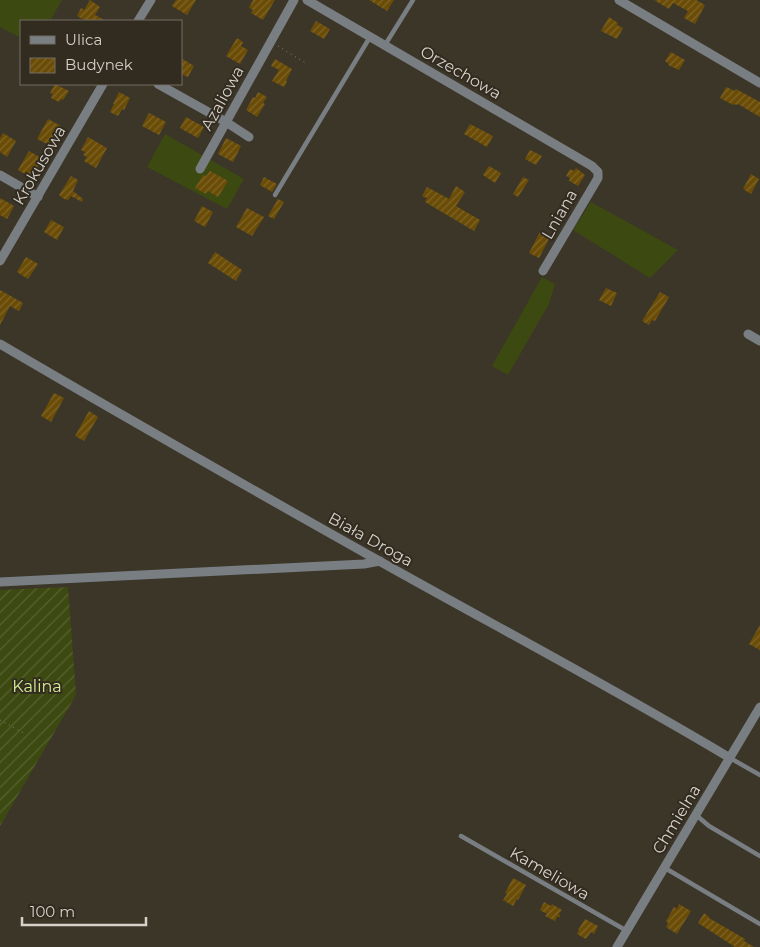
<svg xmlns="http://www.w3.org/2000/svg" width="760" height="947" font-family="Montserrat,sans-serif">
<style>
.grass{fill:#3c4910}
.garden{fill:url(#garden-furrows)}
.building{fill:url(#building-hatch)}
.lines{fill:none;stroke-linecap:round;stroke-linejoin:round}
.path{stroke:#868177;stroke-width:1;stroke-dasharray:1 4;stroke-linecap:butt}
.service{stroke:#797e83;stroke-width:4.5}
.minor{stroke:#797e83;stroke-width:9}
.labels{text-anchor:middle;stroke-width:4;stroke-linejoin:round;paint-order:stroke}
.street-label{font-size:16px;fill:#d5d1c9;stroke:#322b20}
.park-label{font-size:16px;fill:#d5ee94;stroke:#322b20}
</style>
<defs>
<pattern id="garden-furrows" width="10" height="10" patternUnits="userSpaceOnUse" patternTransform="scale(1.25)"><rect width="10" height="10" fill="#3c4910"/><path d="M-1 1l2-2M0 10L10 0M9 11l2-2" fill="none" stroke="#576231"/></pattern>
<pattern id="building-hatch" width="6" height="6" patternUnits="userSpaceOnUse" patternTransform="scale(1.25)"><rect width="6" height="6" fill="#6a4c06"/><path d="M-1 1l2-2M0 6l6-6M5 7l2-2" fill="none" stroke="#7e6529"/></pattern>
</defs>
<rect width="100%" height="100%" fill="#3c3629"/>
<g class="grass">
<polygon points="0,0 62,0 50,21 21,21 21,38 0,27"/>
<polygon points="165,134 244,179 227,209 147,167"/>
<polygon points="591,202 678,250 650,278 573,230"/>
<polygon points="542,277 555,284 549,304 508,375 492,366"/>
</g>
<polygon class="garden" points="68,587 76,695 0,826 0,590"/>
<g class="building">
<polygon points="90,0 100,7 95,15 106,21 86,21 77,16 81,8 84,10"/>
<polygon points="176,0 196,0 187,15 172,6"/>
<polygon points="253,0 275,0 263,20 251,13 253,10 249,8"/>
<polygon points="369,0 394,0 387,11"/>
<polygon points="654,0 696,0 705,5 695,24 684,18 688,11 673,3 669,9"/>
<polygon points="609,17 618,23 617,25 623,28 617,39 601,31"/>
<polygon points="316,21 330,29 324,39 310,31"/>
<polygon points="237,38 243,42 241,46 248,50 240,64 226,56"/>
<polygon points="671,52 685,60 679,70 668,65 669,64 665,61"/>
<polygon points="181,58 194,66 188,77 181,74"/>
<polygon points="275,59 292,69 286,81 287,82 284,87 272,81 279,70 271,66"/>
<polygon points="55,84 69,91 63,100 61,99 59,102 51,98 53,94 50,93"/>
<polygon points="726,87 735,91 736,89 760,102 760,117 738,104 737,105 734,104 733,105 720,98"/>
<polygon points="119,92 130,98 124,110 122,109 118,116 110,112 114,104 113,104"/>
<polygon points="258,92 267,97 263,103 265,104 257,117 246,110 253,97 255,98"/>
<polygon points="149,113 166,122 159,135 142,126"/>
<polygon points="186,117 204,127 198,138 180,128"/>
<polygon points="48,119 61,126 51,146 37,139"/>
<polygon points="470,124 493,136 487,147 464,134"/>
<polygon points="3,133 16,141 7,157 0,152 0,138"/>
<polygon points="88,137 107,148 96,168 84,161 87,157 83,155 85,152 81,150"/>
<polygon points="226,138 241,146 233,162 218,154"/>
<polygon points="530,150 542,156 536,165 525,159"/>
<polygon points="29,151 43,159 32,178 18,170"/>
<polygon points="489,166 501,173 495,183 483,175"/>
<polygon points="576,168 585,175 578,186 569,181 570,178 566,176 570,169 574,171"/>
<polygon points="210,171 228,181 218,197 208,191 206,194 195,188 203,175 206,176"/>
<polygon points="751,174 759,179 751,194 743,189"/>
<polygon points="71,176 78,180 73,191 83,199 82,202 71,196 68,200 64,199 59,195"/>
<polygon points="264,177 277,184 272,192 260,185"/>
<polygon points="523,177 529,180 518,197 513,194"/>
<polygon points="456,186 465,192 456,206 480,220 474,231 425,202 427,198 422,196 427,187 449,199"/>
<polygon points="0,198 14,206 7,219 0,215"/>
<polygon points="278,199 284,202 274,219 268,216"/>
<polygon points="202,206 213,212 205,227 194,221"/>
<polygon points="247,208 264,217 252,236 236,227"/>
<polygon points="51,220 64,227 57,240 44,232"/>
<polygon points="540,232 550,237 539,258 529,253"/>
<polygon points="215,252 242,270 236,281 208,263"/>
<polygon points="26,257 38,264 28,279 17,272"/>
<polygon points="606,288 617,293 611,306 599,300"/>
<polygon points="0,290 23,303 19,311 10,306 0,325"/>
<polygon points="660,292 669,297 655,321 652,320 649,325 642,321"/>
<polygon points="54,393 64,398 51,422 41,416"/>
<polygon points="89,411 98,417 84,441 75,436"/>
<polygon points="760,625 760,650 749,644"/>
<polygon points="513,878 526,885 518,900 517,899 513,906 503,900 507,894 505,893"/>
<polygon points="544,902 551,906 552,904 562,910 559,913 560,917 557,917 555,921 545,916 547,914 540,910"/>
<polygon points="679,904 691,911 677,934 666,927 668,923 666,921 674,907 677,909"/>
<polygon points="704,913 709,917 709,918 745,939 744,941 754,947 735,947 698,923"/>
<polygon points="585,919 598,926 594,934 591,932 586,939 577,934 579,930 578,930"/>
</g>
<g class="lines">
<g class="path">
<polyline points="278,46 307,64"/>
<polyline points="0,720 24,733"/>
</g>
<g class="service">
<polyline points="385,45 413,0"/>
<polyline points="275,195 370,37"/>
<polyline points="730,758 760,775"/>
<polyline points="696,815 709,826 760,856"/>
<polyline points="461,836 627,931"/>
<polyline points="665,868 760,924"/>
</g>
<g class="minor">
<polyline points="307,0 592,166 598,172 598,178 543,271"/>
<polyline points="619,0 760,83"/>
<polyline points="138,21 151,0"/>
<polyline points="158,84 226,122 249,137"/>
<polyline points="200,169 294,0"/>
<polyline points="0,175 38,197"/>
<polyline points="0,261 103,84"/>
<polyline points="748,334 760,341"/>
<path d="M0,344c126,74 253,146 381,218 116,65 234,127 349,196"/>
<polyline points="0,582 364,564 380,561"/>
<polyline points="617,947 760,707"/>
</g>
</g>
<g class="labels">
<g class="street-label">
<text transform="translate(461 72) rotate(30)" y="6">Orzechowa</text>
<text transform="translate(222 98) rotate(-61)" y="6">Azaliowa</text>
<text transform="translate(39 165) rotate(-60)" y="6">Krokusowa</text>
<text transform="translate(559 214) rotate(-60)" y="6">Lniana</text>
<text transform="translate(371 539) rotate(29)" y="6">Biała Droga</text>
<text transform="translate(676 819) rotate(-59)" y="6">Chmielna</text>
<text transform="translate(550 873) rotate(30)" y="6">Kameliowa</text>
</g>
<g class="park-label">
<text x="37" y="692">Kalina</text>
</g>
</g>
<rect x="20" y="20" width="162" height="65" fill="#322b20" stroke="#736d64"/>
<rect x="30" y="36" width="25" height="8" fill="#797e83" stroke="#736d64"/>
<text x="65" y="45" font-size="15" fill="#d5d1c9">Ulica</text>
<rect x="30" y="58" width="25" height="15" fill="url(#building-hatch)" stroke="#736d64"/>
<text x="65" y="70" font-size="15" fill="#d5d1c9">Budynek</text>
<path d="M22 917v8h124v-8" fill="none" stroke="#d5d1c9" stroke-width="2.5"/>
<text x="30" y="917" font-size="15" fill="#d5d1c9" stroke="#322b20" stroke-width="4" paint-order="stroke">100 m</text>
</svg>
